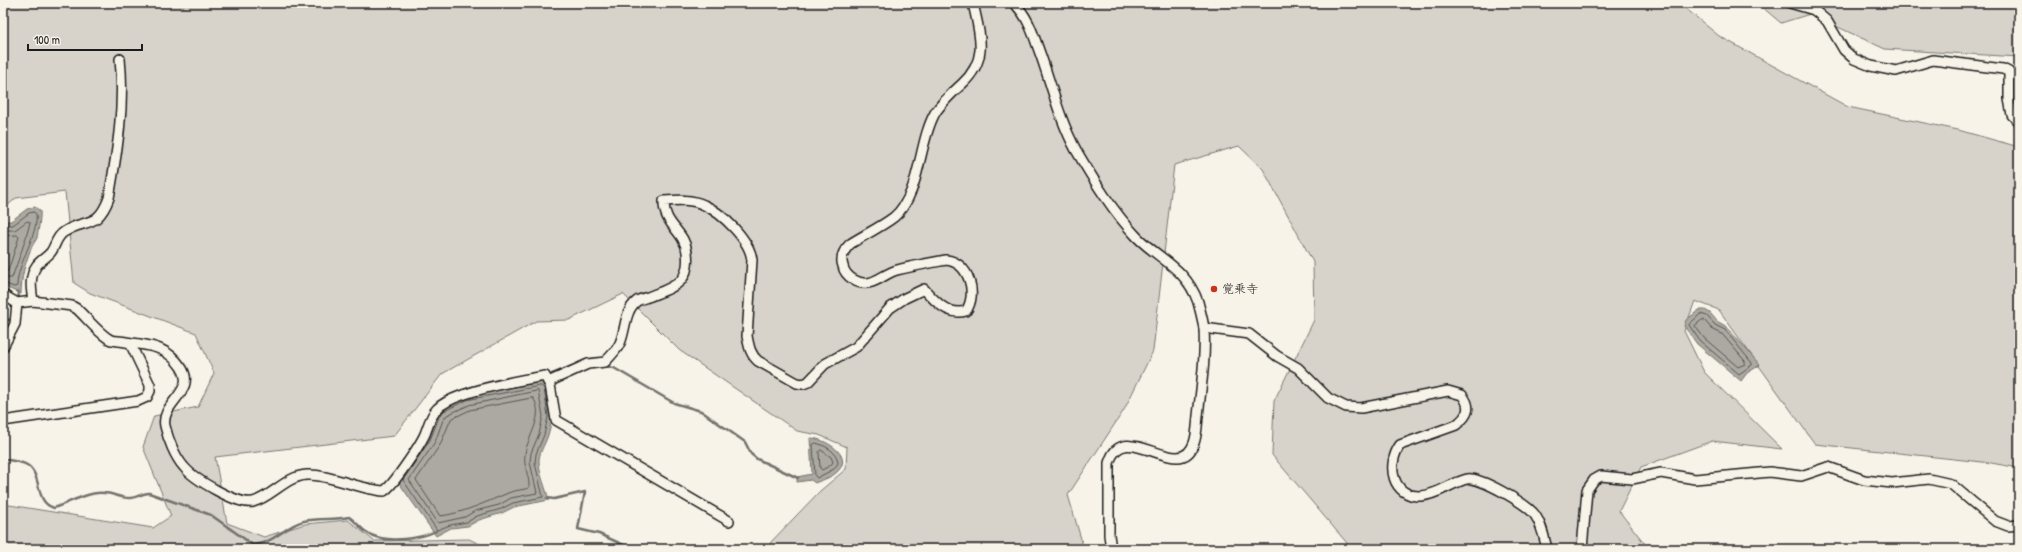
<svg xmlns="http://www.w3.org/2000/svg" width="2022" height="552" font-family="'Patrick Hand','Klee One',sans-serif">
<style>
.green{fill:#d7d3cb;stroke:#7a7874}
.water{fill:#aca9a2;stroke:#72716c}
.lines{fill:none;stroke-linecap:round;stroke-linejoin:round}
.shore{stroke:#565452;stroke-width:1}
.stream{stroke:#72716c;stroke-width:2.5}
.minor-casing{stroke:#1c1c1c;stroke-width:12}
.minor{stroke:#f7f3e8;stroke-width:9}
.poi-dot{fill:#c8321e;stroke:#f7f3e8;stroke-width:1.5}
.labels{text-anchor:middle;stroke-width:3;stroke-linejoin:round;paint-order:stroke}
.poi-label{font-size:12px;fill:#1c1c1c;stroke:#f7f3e8;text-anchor:start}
</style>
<rect width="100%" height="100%" fill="#f7f3e8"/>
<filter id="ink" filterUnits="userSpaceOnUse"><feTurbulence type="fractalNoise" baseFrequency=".025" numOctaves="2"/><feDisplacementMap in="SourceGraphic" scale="8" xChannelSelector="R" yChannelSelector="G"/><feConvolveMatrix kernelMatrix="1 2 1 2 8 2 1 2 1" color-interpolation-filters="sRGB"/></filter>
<g filter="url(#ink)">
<g class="green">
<polygon points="3,3 1679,3 1719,36 1848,107 1958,130 2019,147 2019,468 1991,463 1815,444 1719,310 1695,301 1684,331 1704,372 1782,449 1712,441 1641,467 1619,511 1649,549 1352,549 1272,455 1274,401 1314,320 1313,262 1263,169 1239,146 1174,165 1153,351 1124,410 1068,495 1084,549 768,549 771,542 820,491 846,469 847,447 819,435 797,431 679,350 623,294 569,320 536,321 442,374 394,436 215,457 227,523 264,537 305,524 348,520 374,541 469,539 490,549 3,549 3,504 153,528 171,516 143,447 154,416 198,407 214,373 196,333 90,293 74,283 65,192 16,198 3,210"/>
<polygon points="1761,3 2019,3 2019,57 1885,49 1810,14 1781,23 1762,7"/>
</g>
<g class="water">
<path d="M35,207l5,4c1,5 -2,21 -3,27 -2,4 -5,7 -6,11 -6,14 -10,29 -10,45l-18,-8v-62l2,-3h6l16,-12z"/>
<polygon points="1699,310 1705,310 1710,313 1717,321 1727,327 1760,365 1747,373 1741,381 1697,344 1684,326 1686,320"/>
<path d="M544,381c11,15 9,41 3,57 -3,8 -8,15 -8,23 0,13 7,27 10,39l-35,7 -12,6 -23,7 -11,6 -17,2 -15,8 -39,-56 44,-72 25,-12z"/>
<path d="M810,438c14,0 44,17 28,33 -5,6 -16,9 -23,12l-4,-3 -14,2v-5l15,-3z"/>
</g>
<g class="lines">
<g class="shore">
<path d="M3,225h10l16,-12 5,-1 2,2c3,19 -19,50 -19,72l-3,1 -11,-4"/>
<path d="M3,230h12l12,-9 3,1c-4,19 -12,38 -18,56h-9"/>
<polyline points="3,236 17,235 19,237 8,271 3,272"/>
<polygon points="1701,314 1707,316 1715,325 1725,330 1752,363 1752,365 1739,374 1700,341 1689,325"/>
<polygon points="1702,320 1704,320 1712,329 1722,334 1745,361 1745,364 1738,367 1704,338 1695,326"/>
<polygon points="541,386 544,388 548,417 544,435 536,454 535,463 543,497 513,503 501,509 477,516 467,522 450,525 437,530 403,480 430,440 439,417 444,411 467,400"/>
<polygon points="538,391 543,416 539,434 531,453 530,462 537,493 511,498 499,505 475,511 465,517 438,523 409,480 435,442 443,420 447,415 469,405"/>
<path d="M533,398c13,17 -6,39 -8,56 -2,13 5,23 4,34 -6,2 -14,2 -21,5 -19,8 -47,21 -68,23l-24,-36 24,-35 11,-26 19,-9z"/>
<path d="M816,443c10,3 21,8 22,20l-4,6 -17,9 -2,-2 -2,-31z"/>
<polygon points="821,450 831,457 833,462 831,465 822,470 820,468 819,452"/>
</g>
<g class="stream">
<polyline points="18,291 19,298"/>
<polyline points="3,321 13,319"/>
<polyline points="601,366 614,368 674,403 701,411 745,442 751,454 757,459 798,478"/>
<polyline points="552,374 585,361"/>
<path d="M3,459c8,2 17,2 24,6 16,10 7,38 27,43 13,-5 37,-17 50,-15 8,0 16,5 25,5 7,1 12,-5 20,-5l62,22 42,30c20,-1 33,-20 51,-24 15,-3 30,-1 45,-4 8,5 13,14 22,18 17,8 49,4 65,-4"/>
<polyline points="547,498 554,499 585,492 578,529 599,534 633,549"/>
</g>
<g class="minor-casing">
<g id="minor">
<path d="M1014,3c15,14 20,34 27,53 11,31 19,65 35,94 17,29 37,62 61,87 23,23 49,31 61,65 2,8 5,18 6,27 2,28 -3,59 -6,87 -1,9 -1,19 -4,27 -14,42 -71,-28 -85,20v72l2,14"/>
<polyline points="1790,3 1814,10 1827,21 1844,50 1854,59 1871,66 1896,71 1933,60 2003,69 2009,72 2009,99 2012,115 2019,121"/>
<path d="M3,295l14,8 16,-2 39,5 5,3c9,8 23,26 34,31 4,1 10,1 15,2 23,4 40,3 55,25 17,24 -21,36 -16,59 3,13 10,31 19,41 10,12 53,38 69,35 19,-5 33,-26 54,-27 22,-1 51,14 77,16 9,-5 36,-46 41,-57 3,-8 6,-19 12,-25 15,-17 84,-29 108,-33l5,9 6,35 173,101"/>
<path d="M33,301c-2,-12 -4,-25 4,-36 4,-5 10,-8 14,-13 5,-7 5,-15 13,-20 21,-14 33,-2 45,-34 8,-46 16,-92 11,-139"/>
<path d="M1204,328l45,6 28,22 21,12 30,30 18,9 15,1 87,-17 14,4c10,12 6,21 -6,30l-56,20c-14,20 -8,52 21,51 16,-1 30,-13 46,-17 12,-3 60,25 68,36 7,10 9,22 12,34"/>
<polyline points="3,347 15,324 17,303"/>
<path d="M548,382l40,-18 17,-2c5,-5 12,-12 15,-19 6,-13 4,-32 17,-42 3,-2 8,-3 11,-4 25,-10 43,-13 39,-45 -2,-21 -24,-27 -23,-51 14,-1 28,-2 40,4 18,8 46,35 48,55l-5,76c2,10 3,18 11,25l39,22 6,1 5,-2 17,-18 31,-17 34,-39 15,-10 19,-9c12,13 24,27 42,22 12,-17 3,-49 -20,-51 -16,3 -33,6 -49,10 -15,4 -26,20 -43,10 -5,-3 -10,-8 -11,-14 -3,-8 1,-16 7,-22 14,-9 31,-17 44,-27 27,-23 24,-74 41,-104 7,-11 17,-20 27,-29 27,-25 18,-48 11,-81"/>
<polyline points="3,421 138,401 147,397 150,391 150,385 130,343"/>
<polyline points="1582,549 1587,490 1594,480 1601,476 1632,479 1661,473 1695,479 1770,472 1801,476 1828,467 1864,480 1892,483 1929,479 1951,484 1995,521 2008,526 2019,525"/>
</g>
</g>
<use href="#minor" class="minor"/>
</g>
</g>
<circle class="poi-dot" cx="1214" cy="289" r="4"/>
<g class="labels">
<g class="poi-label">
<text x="1222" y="293">覚乗寺</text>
</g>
</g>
<rect width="2022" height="552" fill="none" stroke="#f7f3e8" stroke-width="16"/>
<rect x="8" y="8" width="2006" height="536" fill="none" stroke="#1c1c1c" stroke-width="1.5" filter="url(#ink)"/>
<path d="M28 44v6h114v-6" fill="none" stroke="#1c1c1c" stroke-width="2"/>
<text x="34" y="44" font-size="12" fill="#1c1c1c" stroke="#f7f3e8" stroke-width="3" paint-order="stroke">100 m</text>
</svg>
